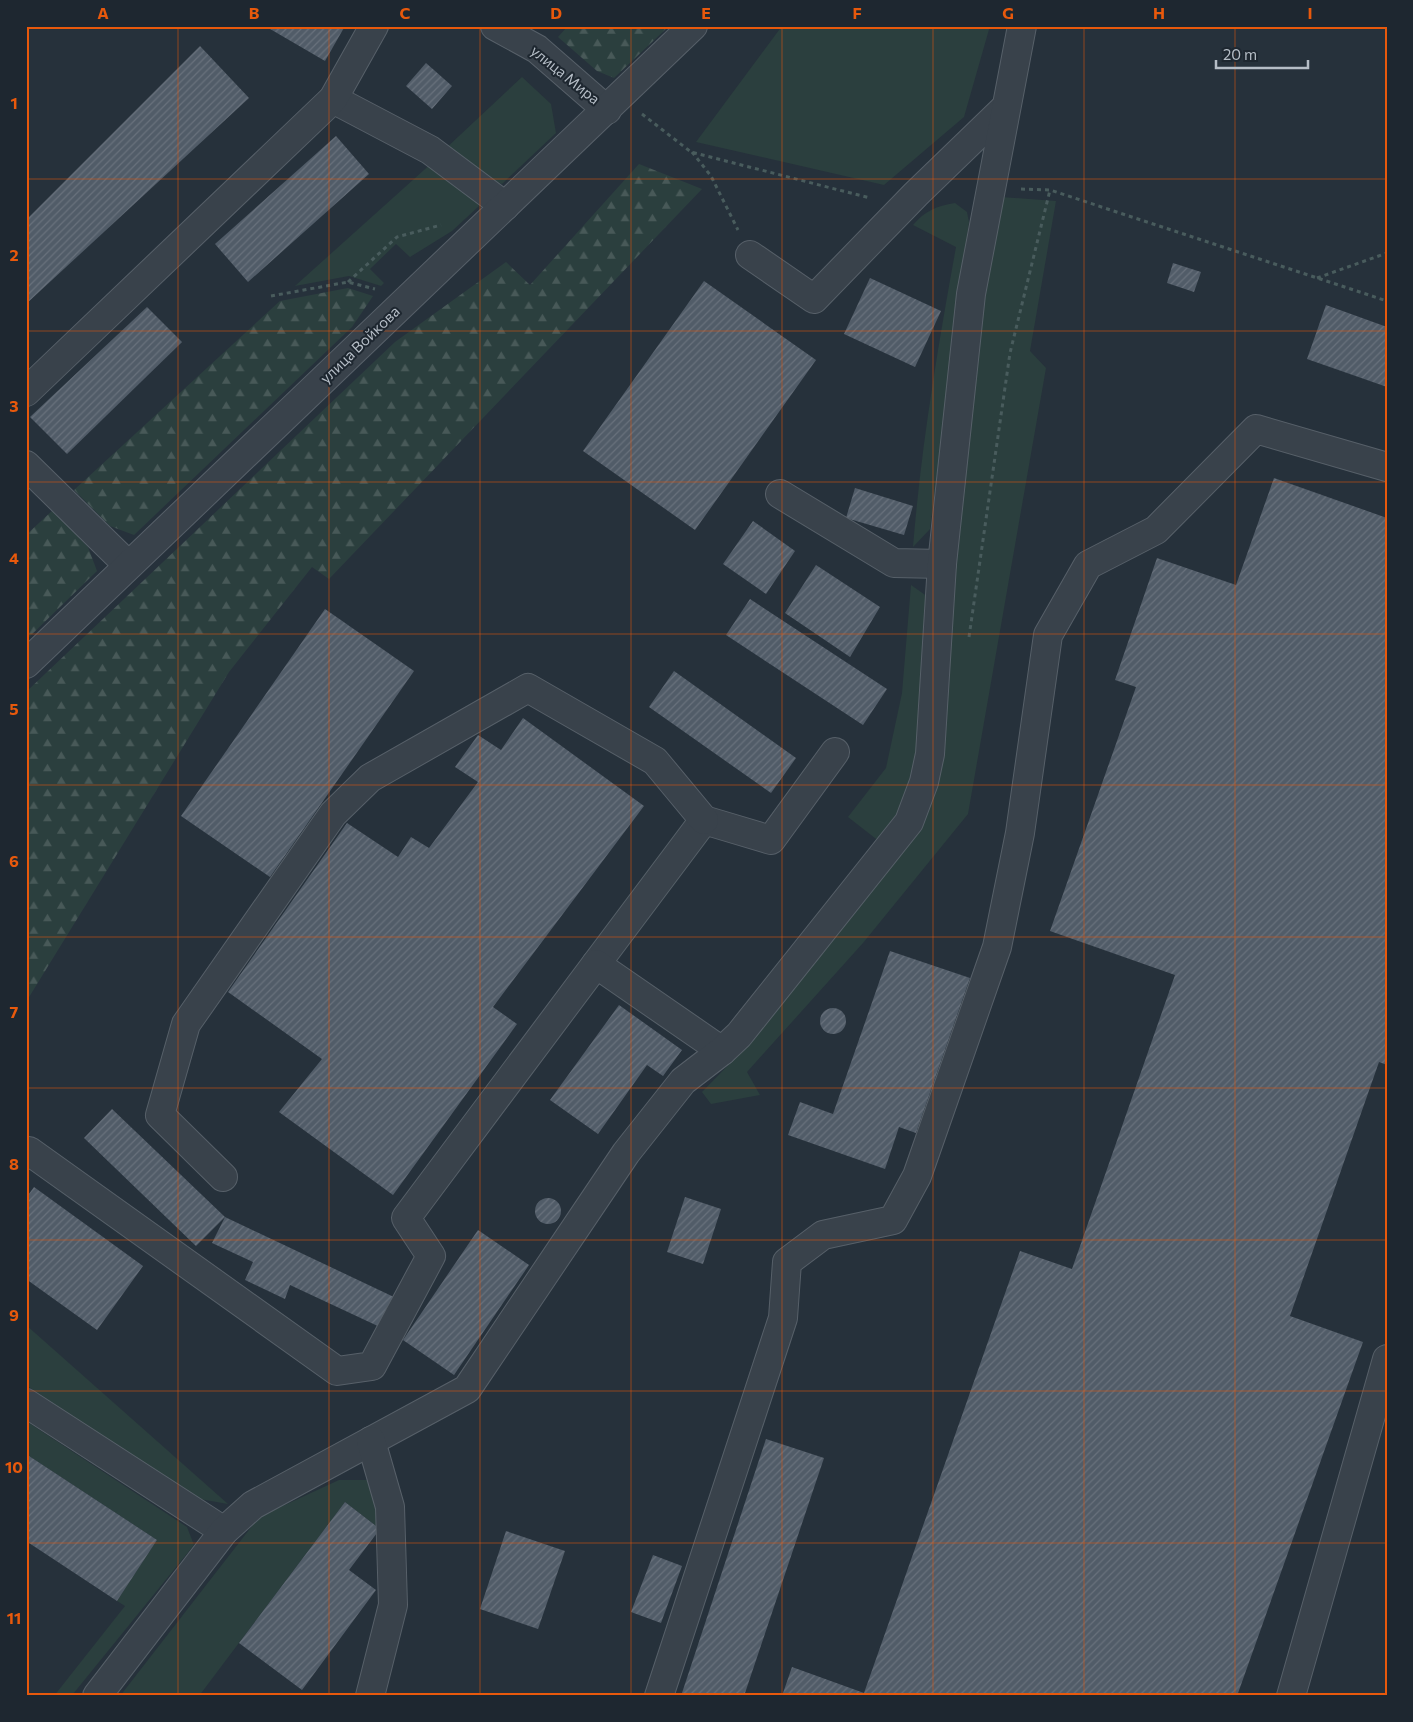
<svg xmlns="http://www.w3.org/2000/svg" width="1413" height="1722" font-family="Commissioner,sans-serif">
<style>
.green{fill:#2b3f3e}
.forest{fill:url(#forest-firs)}
.building{fill:url(#building-hatch)}
.lines{fill:none;stroke-linecap:round;stroke-linejoin:round}
.minor-casing{stroke:#576069;stroke-width:30}
.path{stroke:#495c5d;stroke-width:3;stroke-dasharray:4 4;stroke-linecap:butt}
.minor{stroke:#39424b;stroke-width:28}
.grid{fill:none;stroke:#e8590c;stroke-width:1;stroke-opacity:0.55}
.labels{text-anchor:middle;stroke-width:4;stroke-linejoin:round;paint-order:stroke}
.street-label{font-size:15px;fill:#b5bdc6;stroke:#1e2730}
.neatline{fill:none;stroke:#e8590c;stroke-width:2}
.grid-label{font-size:16px;text-anchor:middle;font-weight:bold;fill:#e8590c}
</style>
<defs>
<pattern id="forest-firs" width="22" height="20" patternUnits="userSpaceOnUse" patternTransform="scale(1.25)"><rect width="22" height="20" fill="#2b3f3e"/><path d="M5 1l3.5 6h-7zM16 11l3.5 6h-7z" fill="#485958"/></pattern>
<pattern id="building-hatch" width="6" height="6" patternUnits="userSpaceOnUse" patternTransform="scale(1.25)"><rect width="6" height="6" fill="#515c68"/><path d="M-1 1l2-2M0 6l6-6M5 7l2-2" fill="none" stroke="#68717c"/></pattern>
</defs>
<rect width="100%" height="100%" fill="#26313b"/>
<g class="green">
<polygon points="782,26 990,26 964,117 884,185 696,142"/>
<polygon points="522,77 551,104 556,133 502,184 471,172 443,151"/>
<polygon points="434,161 465,182 479,206 452,231 410,257 396,244 370,269 384,283 381,286 349,276 295,286"/>
<polygon points="1001,197 1056,201 1030,351 1046,368 968,814 863,943 747,1072 760,1095 711,1104 702,1092 746,1047 918,825 958,535 985,285"/>
<path d="M955,203l12,9 2,10 -39,307 -17,18c8,-100 25,-201 43,-300l-43,-22c12,-14 23,-19 42,-22z"/>
<polygon points="911,585 928,597 918,759 898,817 880,842 848,817 886,768 902,693"/>
<polygon points="26,1325 228,1504 194,1498 26,1385"/>
<polygon points="26,1421 187,1527 194,1545 73,1694 54,1696 125,1606 117,1601 157,1540 26,1454"/>
<polygon points="339,1480 367,1480 378,1506 380,1529 345,1502 199,1696 120,1696 259,1517"/>
</g>
<g class="forest">
<polygon points="568,26 669,26 614,78 597,71 558,37"/>
<polygon points="639,164 702,189 329,579 312,567 229,672 26,1002 26,692 395,342 506,262 530,285"/>
<polygon points="348,288 373,296 352,327 134,535 110,526 74,490 280,301"/>
<polygon points="53,510 88,547 97,571 26,640 26,535"/>
</g>
<g class="building">
<polygon points="265,26 345,26 325,61"/>
<polygon points="200,46 249,98 26,304 26,220"/>
<polygon points="426,63 452,86 432,109 406,86"/>
<polygon points="336,136 369,174 248,282 215,244"/>
<polygon points="1173,263 1201,272 1194,292 1167,283"/>
<polygon points="870,278 941,311 915,367 844,334"/>
<polygon points="704,281 816,360 695,530 583,451"/>
<polygon points="1326,305 1387,327 1387,387 1307,359"/>
<polygon points="147,307 182,342 67,454 30,417"/>
<polygon points="1274,478 1387,518 1387,1065 1379,1062 1290,1316 1363,1342 1237,1696 782,1696 792,1667 864,1693 1020,1251 1072,1269 1175,975 1050,931 1136,687 1115,680 1157,558 1236,585"/>
<polygon points="855,488 913,506 904,535 846,518"/>
<polygon points="753,521 795,551 766,594 723,564"/>
<polygon points="816,565 880,607 850,657 785,613"/>
<polygon points="750,599 887,689 863,725 726,635"/>
<polygon points="325,609 414,671 270,877 181,816"/>
<polygon points="674,671 796,758 771,793 649,707"/>
<polygon points="523,718 644,806 493,1007 517,1024 393,1195 279,1112 322,1059 228,992 347,823 398,857 411,837 429,848 478,782 455,767 478,735 501,750"/>
<polygon points="890,951 970,978 916,1133 899,1127 885,1169 788,1135 800,1102 833,1114"/>
<polygon points="619,1005 682,1050 663,1076 647,1065 598,1134 550,1100"/>
<circle cx="833" cy="1021" r="13"/>
<polygon points="112,1109 225,1217 396,1298 382,1328 290,1285 285,1299 245,1280 253,1262 212,1243 225,1217 196,1246 84,1138"/>
<polygon points="34,1187 143,1266 97,1330 26,1279 26,1198"/>
<polygon points="685,1197 721,1209 703,1264 667,1252"/>
<circle cx="548" cy="1211" r="13"/>
<polygon points="478,1230 529,1265 454,1375 403,1340"/>
<polygon points="766,1439 824,1458 744,1696 681,1696"/>
<polygon points="26,1454 157,1540 117,1601 26,1541"/>
<polygon points="345,1502 380,1529 349,1570 376,1590 302,1690 239,1643"/>
<polygon points="506,1531 565,1551 538,1629 480,1609"/>
<polygon points="653,1555 682,1566 661,1623 631,1612"/>
</g>
<g class="lines">
<g class="minor-casing">
<g id="minor">
<polyline points="495,26 537,49 607,110"/>
<polyline points="333,99 430,150 505,206"/>
<polyline points="750,255 814,299 916,194 1005,108"/>
<polyline points="26,392 333,99 374,26"/>
<polyline points="26,465 128,565"/>
<polyline points="780,494 894,563 942,564"/>
<polyline points="26,664 693,26"/>
<polyline points="596,964 704,820 771,840 835,752"/>
<polyline points="26,1155 29,1151 337,1371 372,1366 431,1256 406,1218 596,964 722,1051"/>
<polyline points="223,1177 160,1115 186,1024 333,814 370,778 528,688 655,761 704,820"/>
<polyline points="26,1403 224,1531"/>
<polyline points="97,1696 224,1531 253,1505 467,1389 626,1153 683,1081 722,1051 739,1035 909,822 924,782 930,754 942,564 971,294 1022,26"/>
<polyline points="370,1696 393,1605 390,1507 371,1441"/>
<polyline points="659,1696 783,1318 787,1262 823,1235 893,1220 917,1176 997,947 1020,833 1048,635 1088,565 1156,530 1256,429 1387,467"/>
<polyline points="1291,1696 1387,1359"/>
</g>
</g>
<g class="path">
<polyline points="642,114 691,152 870,198"/>
<polyline points="692,152 711,176 738,230"/>
<polyline points="1021,189 1050,190 1387,301"/>
<polyline points="1317,278 1387,253"/>
<polyline points="348,282 397,237 441,225"/>
<polyline points="271,296 348,282 375,289"/>
<polyline points="969,637 1010,353 1050,190"/>
</g>
<use href="#minor" class="minor"/>
</g>
<path class="grid" d="M178,26v1670M329,26v1670M480,26v1670M631,26v1670M782,26v1670M933,26v1670M1084,26v1670M1235,26v1670M26,179h1361M26,331h1361M26,482h1361M26,634h1361M26,785h1361M26,937h1361M26,1088h1361M26,1240h1361M26,1391h1361M26,1543h1361"/>
<g class="labels">
<g class="street-label">
<text transform="translate(565 75) rotate(39)" y="5">улица Мира</text>
<text transform="translate(360 345) rotate(-44)" y="5">улица Войкова</text>
</g>
</g>
<rect width="1413" height="1722" fill="none" stroke="#1e2730" stroke-width="55"/>
<path d="M1216 60v8h92v-8" fill="none" stroke="#b5bdc6" stroke-width="2.5"/>
<text x="1223" y="60" font-size="15" fill="#b5bdc6" stroke="#1e2730" stroke-width="4" paint-order="stroke">20 m</text>
<rect x="28" y="28" width="1358" height="1666" class="neatline"/>
<g class="grid-label">
<text x="103" y="19">A</text>
<text x="254" y="19">B</text>
<text x="405" y="19">C</text>
<text x="556" y="19">D</text>
<text x="706" y="19">E</text>
<text x="857" y="19">F</text>
<text x="1008" y="19">G</text>
<text x="1159" y="19">H</text>
<text x="1310" y="19">I</text>
<text x="14" y="109">1</text>
<text x="14" y="261">2</text>
<text x="14" y="412">3</text>
<text x="14" y="564">4</text>
<text x="14" y="715">5</text>
<text x="14" y="867">6</text>
<text x="14" y="1018">7</text>
<text x="14" y="1170">8</text>
<text x="14" y="1321">9</text>
<text x="14" y="1473">10</text>
<text x="14" y="1624">11</text>
</g>
</svg>
